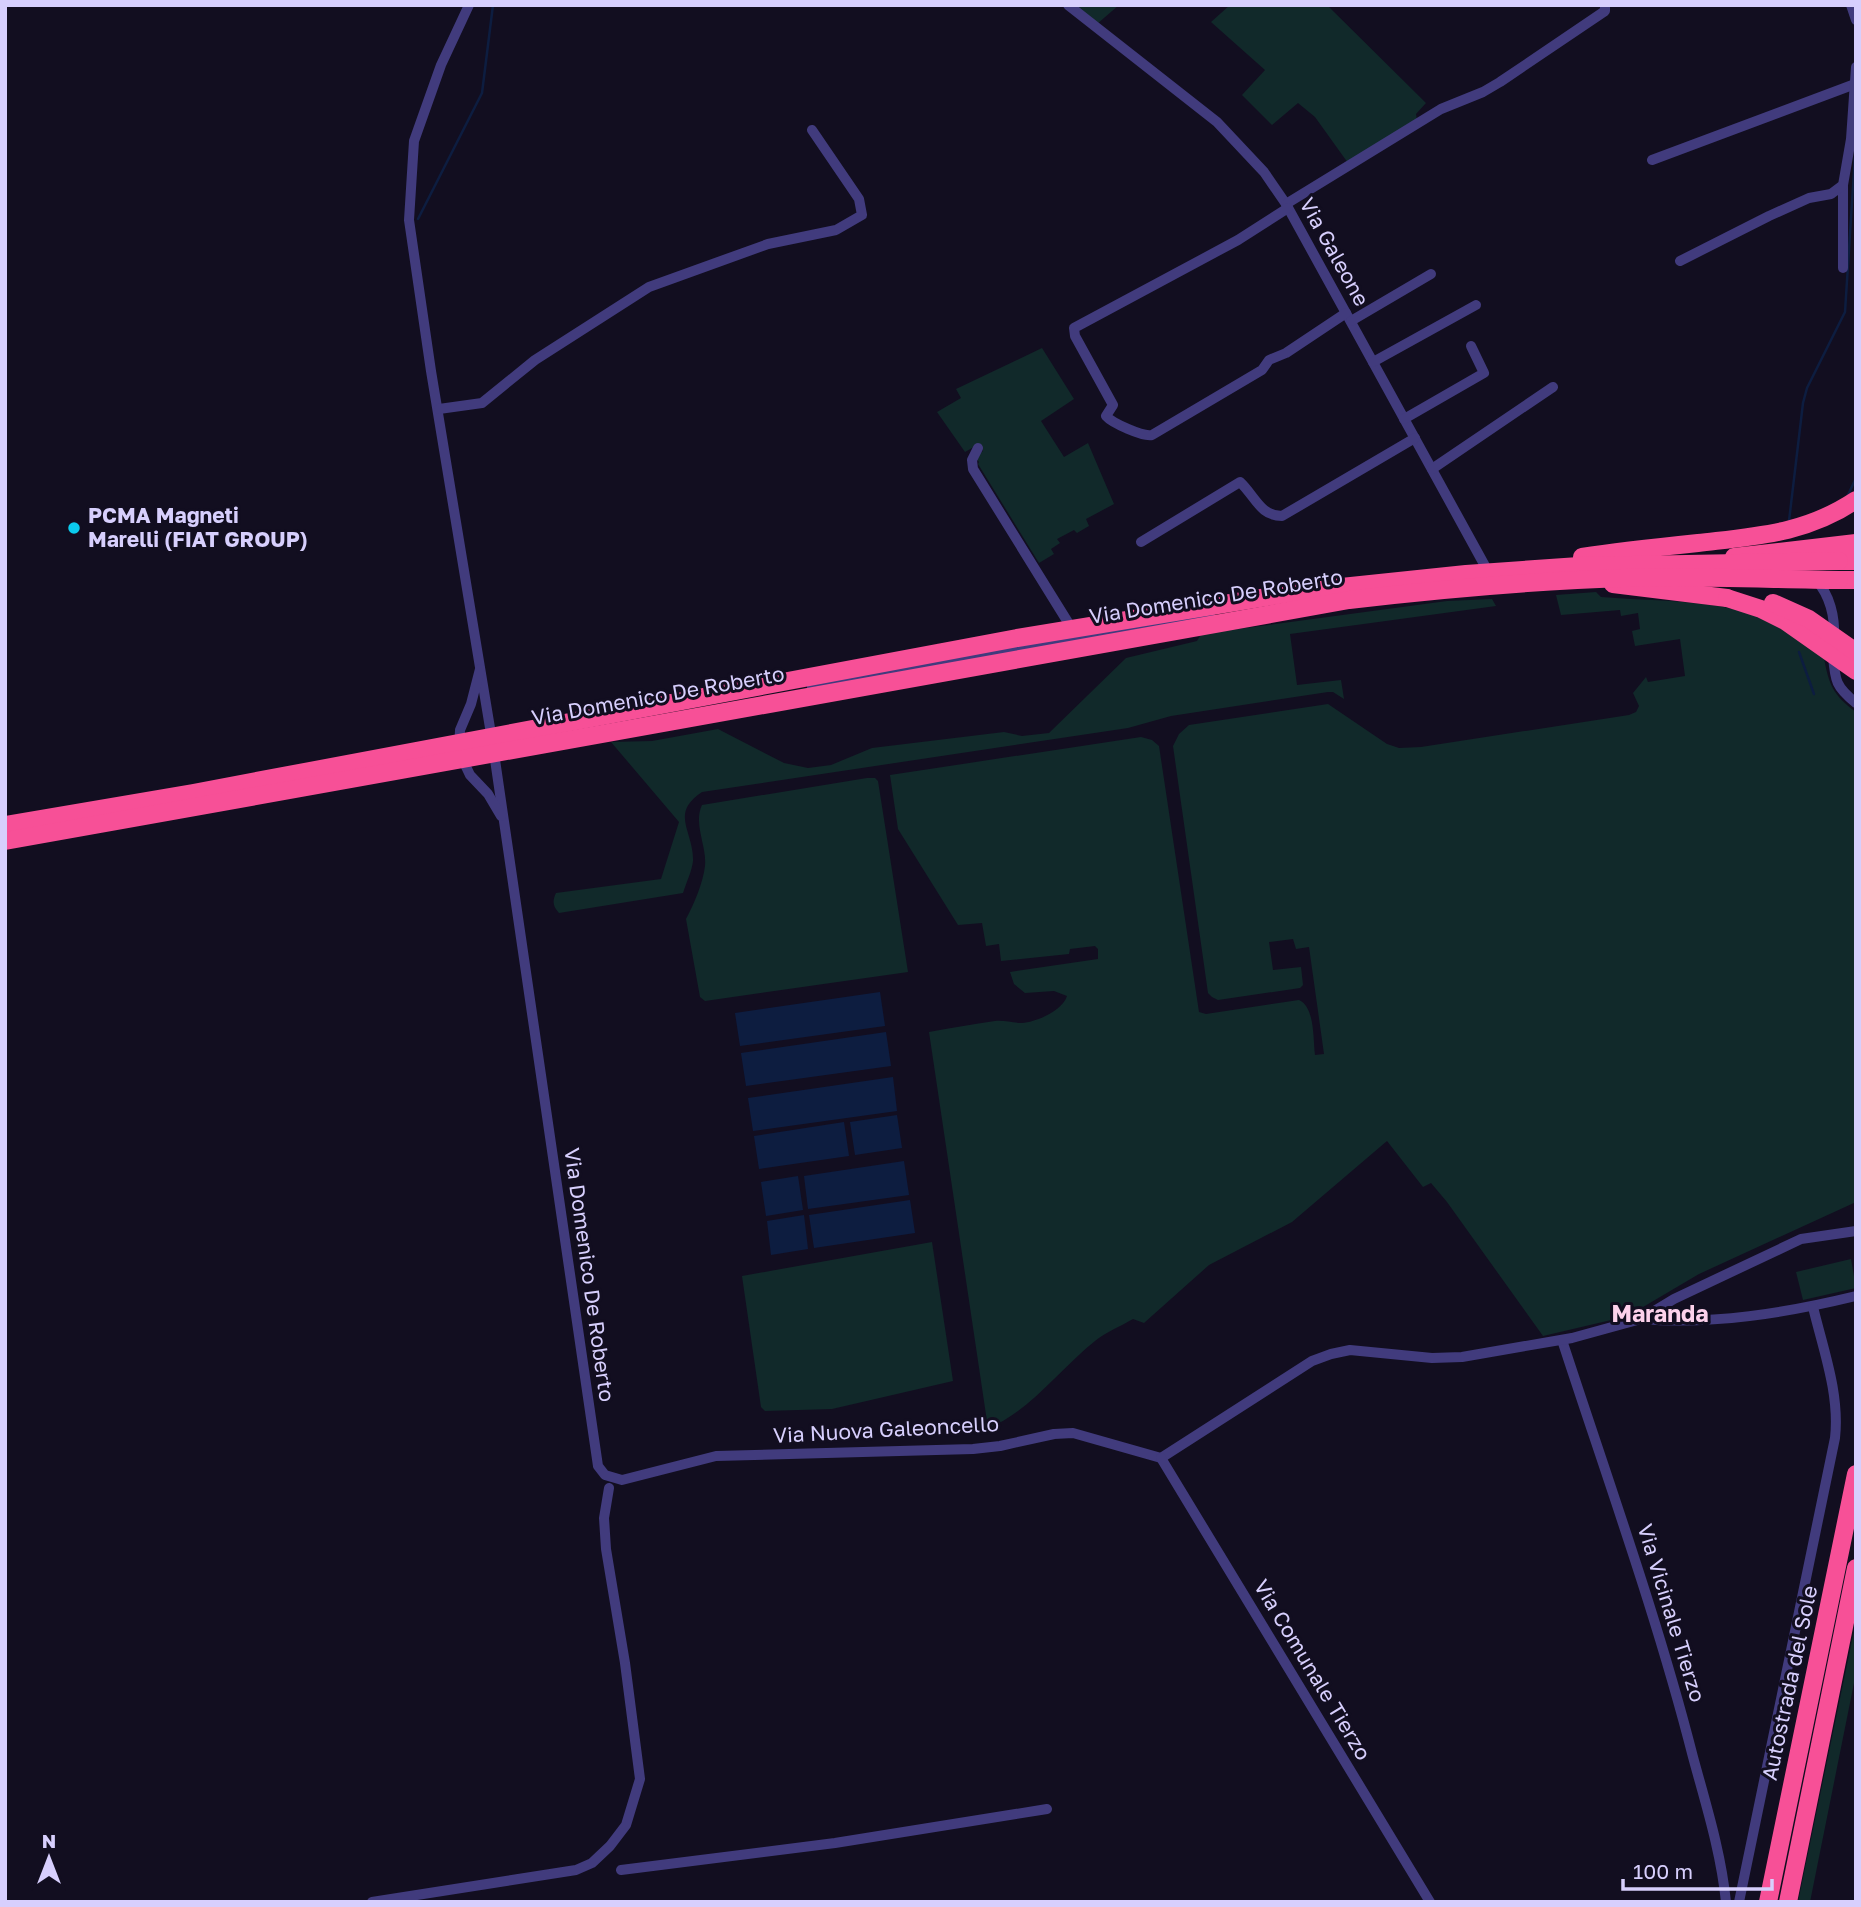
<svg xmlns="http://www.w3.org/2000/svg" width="1861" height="1907" font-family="'Golos Text',sans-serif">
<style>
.green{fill:#11292a}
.water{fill:#0d1d40}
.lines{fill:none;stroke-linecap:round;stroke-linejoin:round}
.stream{stroke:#0d1d40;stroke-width:2.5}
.street{stroke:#413b7d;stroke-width:10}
.highway{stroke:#f75097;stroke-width:18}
.highway-bridge{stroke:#f75097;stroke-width:18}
.poi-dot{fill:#0bcbed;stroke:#120e20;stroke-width:2.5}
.labels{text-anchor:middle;stroke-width:6;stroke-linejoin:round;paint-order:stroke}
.street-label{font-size:21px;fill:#d7cffd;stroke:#120e20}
.poi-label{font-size:21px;font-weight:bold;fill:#d7cffd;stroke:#120e20;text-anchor:start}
.neighbourhood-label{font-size:23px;font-weight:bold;fill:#fdd1eb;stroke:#120e20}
</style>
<rect width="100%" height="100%" fill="#120e20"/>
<g class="green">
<polygon points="1073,5 1119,5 1097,24"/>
<polygon points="1230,5 1327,5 1426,103 1416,114 1417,120 1348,163 1315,117 1298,103 1272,125 1242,95 1265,70 1211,22"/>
<polygon points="1042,348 1074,399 1041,421 1064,457 1088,443 1114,504 1086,519 1089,526 1077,533 1074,530 1057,539 1060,543 1051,549 1054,554 1039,563 978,464 979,462 975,457 983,451 979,444 965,452 937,412 961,398 956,389"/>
<path d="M1596,592l5,5c58,5 128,1 179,29 16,9 30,22 44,32 5,27 9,37 32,54v490l-157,72 -61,36 -7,-6 -8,3 1,10 -81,19 -96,-134 -16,-19 -8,4 -36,-46 -95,81 -83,43 -65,58 -11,-4c-12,7 -27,13 -38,22 -34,27 -67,72 -107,87l-59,-396c22,-4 44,-8 66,-11 9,-1 18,2 27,2 15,-1 41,-13 45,-27l-13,-5 -29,2 -11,-9 -4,-12 88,-13v-10l-3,-3 -25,3 -1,5 -68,7 -2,-17 -13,2 -4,-23 -24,2 -60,-96 -8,-54 251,-38 11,3 7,6 40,266 7,2 93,-14c16,7 14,39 16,55l9,-1 -15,-107 -13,2 -3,-10 -24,3 4,28 28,-3 2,18 -3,3 -82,12 -6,-3 -4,-4 -35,-247 6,-12 10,-9 139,-21 59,40 12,4 22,-1 208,-32 7,-3 3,-6 -6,-13 13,-16 2,5 37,-6 -5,-37 -45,7 -3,-15 8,-2 -2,-16 -17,3 -1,-6 -59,5 -5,-20z"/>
<path d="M1492,599l4,7 -206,28 7,51 44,-5 3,19 -11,-7h-5l-157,24 -43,12 -426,64c-33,22 -8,39 -9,69 -1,10 -7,22 -10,32l-124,20c-6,-7 -7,-11 -3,-20l105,-14 18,-57 -68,-80 41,-1 66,-12 66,34 24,5 23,-3 41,-17 132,-16 18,4 27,-3 77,-75 71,-17 4,-7 246,-33z"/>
<path d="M867,778h8l3,3 30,191 -203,29 -5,-4 -14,-78c8,-15 17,-36 19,-53 2,-20 -12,-42 -3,-61z"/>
<polygon points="932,1242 953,1381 832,1409 765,1411 761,1407 742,1276"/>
<polygon points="1851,1259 1856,1288 1803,1300 1796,1272"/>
<polygon points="1856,1621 1856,1673 1810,1902 1798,1902"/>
</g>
<g class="water">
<polygon points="880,992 885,1026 740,1046 735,1013"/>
<polygon points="886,1032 891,1066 746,1086 741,1053"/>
<polygon points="893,1077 897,1111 753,1131 748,1098"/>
<polygon points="897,1115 902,1148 855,1155 850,1122"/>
<polygon points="844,1122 849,1156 759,1169 754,1136"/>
<polygon points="904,1161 909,1195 808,1209 804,1176"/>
<polygon points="798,1176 803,1210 766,1216 761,1182"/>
<polygon points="910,1200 915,1233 814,1248 809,1215"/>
<polygon points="804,1215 808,1249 771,1255 767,1221"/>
</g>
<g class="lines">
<g class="stream">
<polyline points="418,219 482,93 493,5"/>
<polyline points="1847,497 1856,478"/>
<polyline points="1789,521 1803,403 1807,388 1845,312 1856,140"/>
<polyline points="1799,652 1814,694"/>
</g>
<g class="street">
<polyline points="469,5 441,65 414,141 409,220 431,371 493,746 598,1466 605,1475 622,1480 716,1456 973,1449 1000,1446 1054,1434 1073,1433 1161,1458"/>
<polyline points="1068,5 1217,122 1264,172 1286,204 1490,575"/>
<polyline points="1851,5 1856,20"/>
<polyline points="1652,160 1855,84"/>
<polyline points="1843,185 1843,268"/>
<polyline points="1286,204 1441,109 1483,92 1500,82 1605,11 1605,5"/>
<path d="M1288,208l-50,32 -164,88 1,8 38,69 -7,11c6,7 37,21 46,19l110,-65 7,-10 17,-7 60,-40"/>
<polyline points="1680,261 1769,216 1809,198 1831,194 1843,185 1851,139 1856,67"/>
<polyline points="1351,321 1431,274"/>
<polyline points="1373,362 1476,305"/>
<polyline points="439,409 482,403 535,360 649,287 768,244 836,230 862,215 859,199 812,130"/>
<polyline points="1404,419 1484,373 1471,346"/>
<polyline points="978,448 972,460 973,469 1074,632"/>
<polyline points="1432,469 1553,387"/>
<path d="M1141,542l99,-60c15,14 20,34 42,34l133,-78"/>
<path d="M1816,580c14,15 19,37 18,57"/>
<path d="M1833,656c2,25 3,31 23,47"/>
<polyline points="480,669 471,704 460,730 459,752 470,775 488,794 501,816"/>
<polyline points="812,687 1210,615"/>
<path d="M1642,1319c71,6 144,-6 214,-23"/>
<path d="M1562,1340c45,138 95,276 131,417 13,48 28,95 33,145"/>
<polyline points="1161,1458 1312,1361 1331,1354 1350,1350 1432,1358 1462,1357 1572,1338 1641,1319 1674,1299 1801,1239 1856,1231"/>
<polyline points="1161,1458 1430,1902"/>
<polyline points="621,1870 835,1843 1047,1809"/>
<polyline points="372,1902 576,1870 592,1863 610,1846 626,1825 640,1779 625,1663 606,1549 604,1518 609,1488"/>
<path d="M1739,1902l96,-464c5,-44 -12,-89 -22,-131"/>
</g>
<g class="highway">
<polyline points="1734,557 1856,543"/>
<polyline points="1839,561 1856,561"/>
<polyline points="1839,580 1856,580"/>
<polyline points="1613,584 1727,598"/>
<polyline points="1768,1902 1856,1474"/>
<polyline points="1788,1902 1856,1568"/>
</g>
<g class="highway-bridge">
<path d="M1582,557c38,-6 77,-10 116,-14 59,-7 107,-9 158,-43"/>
<polyline points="1727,598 1761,609 1785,621 1856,671"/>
<polyline points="1773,603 1809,619 1856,652"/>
<polyline points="5,825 193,793 1017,638 1303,591 1466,574 1579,566 1839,561"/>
<path d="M5,841l1344,-241c76,-9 152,-16 228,-20 87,-5 175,-1 262,0"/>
</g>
</g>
<circle class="poi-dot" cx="74" cy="528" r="7"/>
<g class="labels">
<g class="street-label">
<text transform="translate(1334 252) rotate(61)" y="7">Via Galeone</text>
<text transform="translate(1216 597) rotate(-9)" y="7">Via Domenico De Roberto</text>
<text transform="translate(658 696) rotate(-10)" y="7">Via Domenico De Roberto</text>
<text transform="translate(589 1275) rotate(82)" y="7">Via Domenico De Roberto</text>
<text transform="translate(886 1430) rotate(-3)" y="7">Via Nuova Galeoncello</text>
<text transform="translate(1671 1613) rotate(73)" y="7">Via Vicinale Tierzo</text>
<text transform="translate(1312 1670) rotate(59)" y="7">Via Comunale Tierzo</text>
<text transform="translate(1790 1683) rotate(-78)" y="7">Autostrada del Sole</text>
</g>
<g class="poi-label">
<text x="88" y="523">PCMA Magneti<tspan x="88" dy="24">Marelli (FIAT GROUP)</tspan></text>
</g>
<g class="neighbourhood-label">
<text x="1660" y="1322">Maranda</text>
</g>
</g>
<rect width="1861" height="1907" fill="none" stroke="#d7cffd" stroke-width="14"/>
<g transform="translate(49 1858)" stroke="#120e20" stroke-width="5" paint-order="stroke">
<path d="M0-5L12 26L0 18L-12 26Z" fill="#d7cffd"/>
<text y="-10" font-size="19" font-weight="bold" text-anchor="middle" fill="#d7cffd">N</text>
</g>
<path d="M1623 1879v10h149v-10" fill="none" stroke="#d7cffd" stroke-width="3.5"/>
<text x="1633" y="1879" font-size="21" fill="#d7cffd" stroke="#120e20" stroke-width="5" paint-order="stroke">100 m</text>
</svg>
